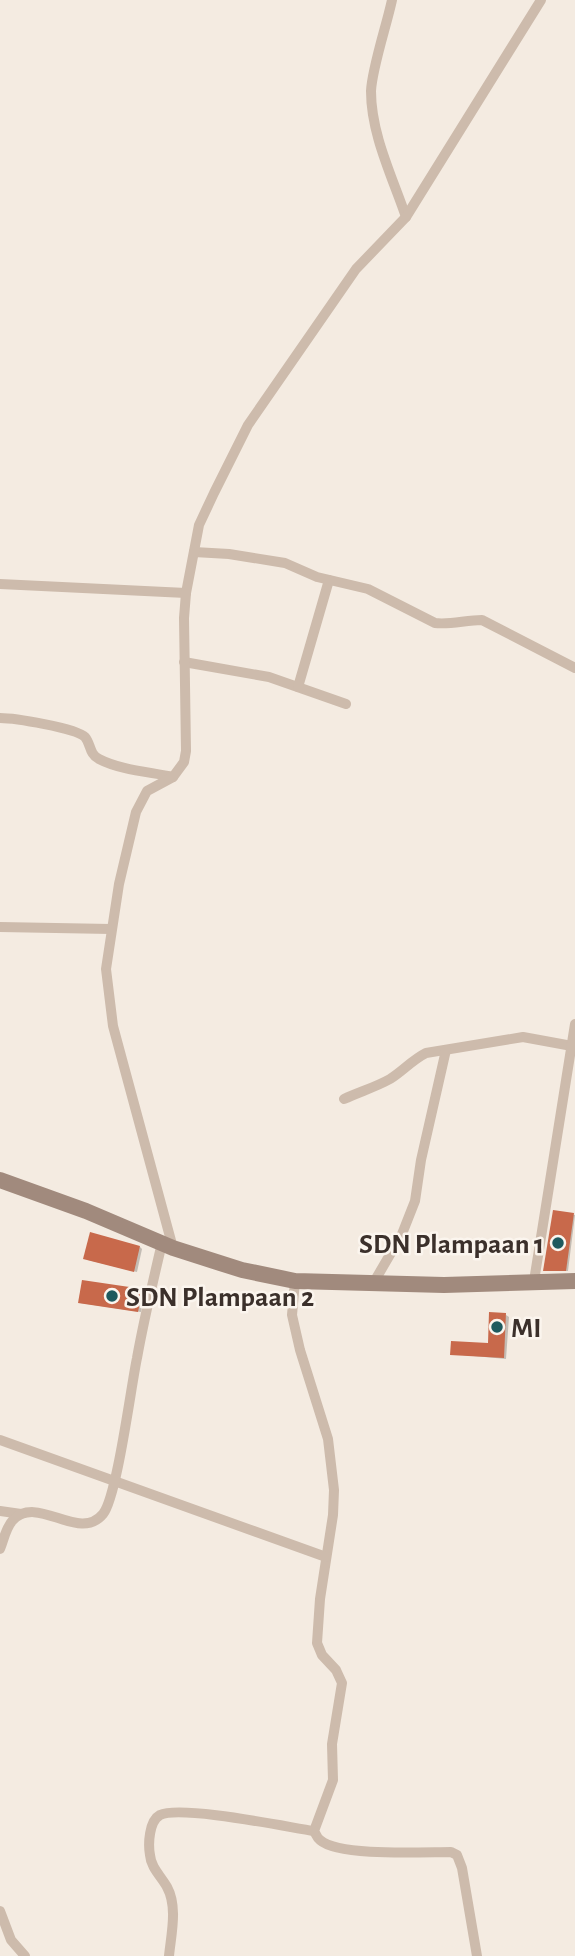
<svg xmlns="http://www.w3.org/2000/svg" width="575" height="1956" font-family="'Alegreya Sans',sans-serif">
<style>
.shadow{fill:#0003}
.building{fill:#c8694b}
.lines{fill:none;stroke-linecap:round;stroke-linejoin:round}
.street{stroke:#cdbbac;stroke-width:10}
.secondary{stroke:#a18a7d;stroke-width:16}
.poi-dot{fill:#1f5a5e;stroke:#fbf5ee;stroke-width:2.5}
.labels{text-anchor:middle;stroke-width:5;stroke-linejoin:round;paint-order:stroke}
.poi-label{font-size:28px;font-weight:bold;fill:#3b302b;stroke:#fbf5ee;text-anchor:start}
</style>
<rect width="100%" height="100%" fill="#f4ebe1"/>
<g class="shadow">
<polygon points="555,1212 575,1215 568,1271 545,1271"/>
<polygon points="140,1247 142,1249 137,1272 88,1260"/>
<polygon points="143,1291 145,1292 141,1312 80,1303"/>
<polygon points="506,1315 509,1317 506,1359 452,1354 489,1344"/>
</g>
<g class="building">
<polygon points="553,1210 574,1213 566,1271 543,1271"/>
<polygon points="90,1232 140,1246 134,1272 83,1259"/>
<polygon points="82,1280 143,1289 138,1312 78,1303"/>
<polygon points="489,1312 506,1313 504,1358 450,1355 451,1341 488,1343"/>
</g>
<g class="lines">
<g class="street">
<path d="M392,0c-5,24 -20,68 -21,91 0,43 21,85 35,126"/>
<path d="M194,552l35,2 56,9 32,14 51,12 67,34c15,2 31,-3 47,-3l93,48"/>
<polyline points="0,584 186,593"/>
<polyline points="184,662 269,677 346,704"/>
<polyline points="298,687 329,580"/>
<path d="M0,718c14,0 76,10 85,19 6,7 4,17 14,22 21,11 51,13 74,18"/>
<polyline points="0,927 111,929"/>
<path d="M344,1099c15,-7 32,-12 46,-20 13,-8 22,-19 36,-26l97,-16 49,9"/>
<polyline points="173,1248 113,1026 106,969 119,884 136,812 147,791 173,777 184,762 186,751 184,618 186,593 199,525 214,493 248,425 356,269 406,217 541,0"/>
<path d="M295,1281l-3,34 8,35 28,89 6,51 -1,25 -13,84 -3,44 5,12 14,15 6,13 -10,61 1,36 -19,51c2,3 3,7 6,9 19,17 104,12 131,12l6,3 5,13 15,88"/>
<polyline points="534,1281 575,1024"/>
<polyline points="374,1282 402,1234 415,1201 421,1160 446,1050"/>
<polyline points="0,1440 326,1557"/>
<polyline points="0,1511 21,1514"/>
<path d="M0,1549c4,-10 6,-22 13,-29 25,-26 66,23 90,-6 14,-17 28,-128 34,-156 7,-39 16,-77 25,-115"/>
<polyline points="0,1911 11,1940 25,1956"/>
<path d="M169,1956c2,-21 9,-49 -2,-69 -6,-11 -16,-19 -17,-32 -2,-11 -1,-34 10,-40 21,-10 127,12 154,16"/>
</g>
<polyline class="secondary" points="0,1180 86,1211 173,1248 242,1270 295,1281 444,1285 575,1281"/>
</g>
<g class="poi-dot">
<circle cx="558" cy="1243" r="7"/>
<circle cx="112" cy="1296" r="7"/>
<circle cx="497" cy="1327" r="7"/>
</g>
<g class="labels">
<g class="poi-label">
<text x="544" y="1253" text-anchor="end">SDN Plampaan 1</text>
<text x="126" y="1306">SDN Plampaan 2</text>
<text x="511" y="1337">MI</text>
</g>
</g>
</svg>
